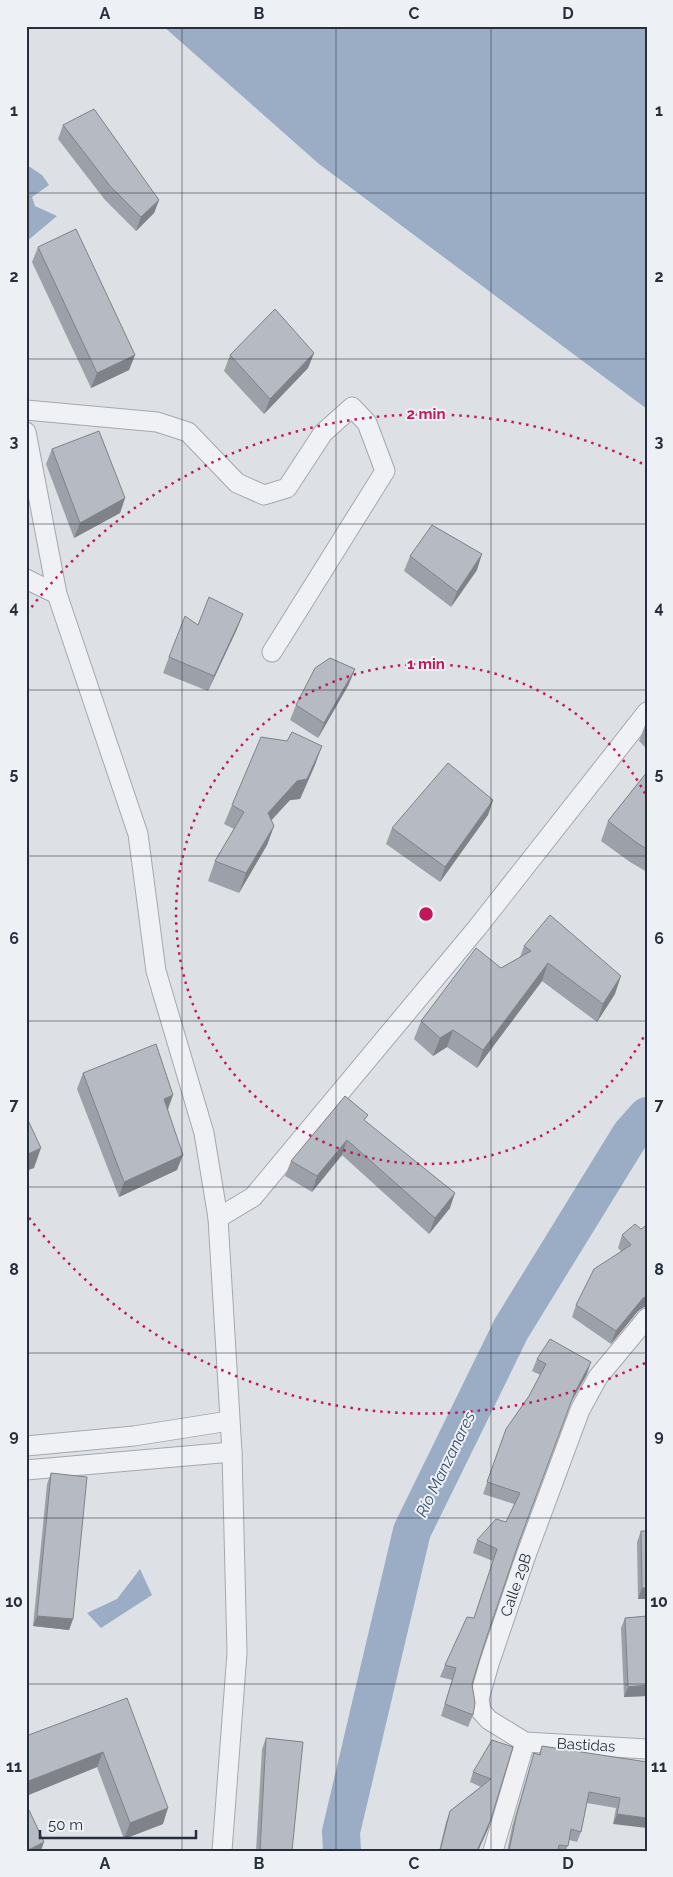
<svg xmlns="http://www.w3.org/2000/svg" width="673" height="1877" font-family="Raleway,sans-serif">
<style>
.water{fill:#9aadc5}
.lines{fill:none;stroke-linecap:round;stroke-linejoin:round}
.river{stroke:#9aadc5;stroke-width:38}
.street-casing{stroke:#a3a8b0;stroke-width:21}
.street{stroke:#f0f1f5;stroke-width:19}
.wall{fill:#9ca0a8}
.shaded-wall{fill:#7f8288}
.building{fill:#b5bac3;stroke:#7f8288}
.grid{fill:none;stroke:#282f3c;stroke-width:1;stroke-opacity:0.55}
.ring{fill:none;stroke:#c2185b;stroke-width:2.5;stroke-dasharray:2.5 5}
.labels{text-anchor:middle;stroke-width:4;stroke-linejoin:round;paint-order:stroke}
.street-label{font-size:15px;fill:#282f3c;stroke:#edf0f4}
.water-label{font-size:16px;font-style:italic;fill:#344c6d;stroke:#edf0f4}
.centre{fill:#c2185b;stroke:#edf0f4;stroke-width:2.5}
.ring-label{font-size:15px;text-anchor:middle;font-weight:bold;fill:#c2185b;stroke:#edf0f4;stroke-width:4;stroke-linejoin:round;paint-order:stroke}
.neatline{fill:none;stroke:#282f3c;stroke-width:2}
.grid-label{font-size:16px;text-anchor:middle;font-weight:bold;fill:#282f3c}
</style>
<rect width="100%" height="100%" fill="#dde1e6"/>
<g class="water">
<polygon points="163,26 647,26 647,409 319,164"/>
<polygon points="27,165 42,175 49,185 32,197 35,206 57,216 26,242"/>
<polygon points="140,1569 152,1595 101,1628 87,1613 117,1599"/>
</g>
<g class="lines">
<polyline class="river" points="342,1851 341,1832 412,1531 511,1329 631,1134 647,1116"/>
<g class="street-casing">
<g id="street">
<polyline points="26,410 157,422 188,432 237,483 264,495 287,488 323,433 352,407 367,423 385,471 272,652"/>
<polyline points="26,432 57,594 138,834 156,971 204,1133 218,1218 232,1452 237,1653 222,1851"/>
<polyline points="26,579 57,594"/>
<polyline points="218,1218 253,1197 477,928 647,712"/>
<polyline points="647,1318 598,1377 580,1410 525,1558 489,1664 479,1699 481,1711 489,1720 525,1742 647,1749"/>
<polyline points="26,1446 134,1436 229,1421"/>
<polyline points="26,1470 232,1452"/>
<polyline points="493,1851 525,1742"/>
</g>
</g>
<use href="#street" class="street"/>
</g>
<g class="wall">
<polygon points="63,125 159,200 154,213 136,231 105,200 58,139"/>
<polygon points="38,247 135,355 129,370 91,388 32,262"/>
<polygon points="314,353 308,368 264,414 224,371 230,355"/>
<polygon points="52,449 125,498 120,513 74,538 46,464"/>
<polygon points="410,556 477,570 451,607 404,571"/>
<polygon points="243,614 237,629 208,691 163,673 169,657 198,625"/>
<polygon points="349,684 318,738 290,720 296,705"/>
<polygon points="647,720 647,749 639,741"/>
<polygon points="315,765 300,799 290,800 271,821 274,826 267,845 239,893 208,881 215,861 234,829 224,824 232,805"/>
<polygon points="647,772 647,872 630,862 601,841 608,821"/>
<polygon points="493,800 488,815 440,882 386,844 392,828"/>
<polygon points="524,946 615,994 597,1022 542,981 477,1068 447,1047 433,1056 414,1039 421,1021 501,968 520,957"/>
<polygon points="83,1073 173,1095 168,1110 177,1170 119,1197 77,1089"/>
<polygon points="366,1121 450,1208 429,1234 342,1155 312,1192 285,1176 291,1161"/>
<polygon points="647,1225 647,1308 644,1307 638,1311 611,1344 572,1317 576,1305 621,1251 618,1248 622,1235 641,1229"/>
<polygon points="537,1359 587,1374 569,1406 518,1545 483,1648 472,1684 473,1715 468,1727 441,1716 452,1680 440,1677 445,1665 474,1618 493,1561 473,1553 477,1540 506,1522 514,1504 483,1494 506,1429 529,1396 540,1375 532,1371"/>
<polygon points="51,1473 73,1619 69,1630 33,1626 47,1484"/>
<polygon points="647,1495 647,1599 638,1599 637,1542 641,1531 646,1531"/>
<polygon points="647,1616 647,1696 624,1697 621,1628 625,1618"/>
<polygon points="127,1698 163,1824 124,1839 97,1767 26,1796"/>
<polygon points="266,1738 292,1851 256,1851 262,1749"/>
<polygon points="542,1746 647,1762 613,1824 616,1808 587,1803 581,1832 577,1842 569,1840 566,1851 507,1851 512,1827 531,1763 534,1753 539,1754"/>
<polygon points="513,1747 488,1829 478,1851 439,1851 446,1822 450,1811 481,1787 470,1782 473,1772"/>
</g>
<g class="shaded-wall">
<polygon points="159,200 154,213 136,231 141,217"/>
<polygon points="314,353 308,368 264,414 270,399"/>
<polygon points="135,355 129,370 91,388 97,373"/>
<polygon points="125,498 120,513 74,538 80,523"/>
<polygon points="482,554 477,570 451,607 457,592"/>
<polygon points="243,614 237,629 208,691 214,676"/>
<polygon points="355,669 349,684 318,738 324,723"/>
<polygon points="322,746 315,765 300,799 290,800 260,832 268,813"/>
<polygon points="493,800 488,815 440,882 445,867"/>
<polygon points="274,826 267,845 239,893 246,873"/>
<polygon points="548,963 542,981 477,1068 483,1050"/>
<polygon points="621,976 615,994 597,1022 603,1004"/>
<polygon points="453,1030 447,1047 433,1056 440,1038"/>
<polygon points="173,1095 167,1110 164,1099"/>
<polygon points="347,1140 342,1155 312,1192 317,1176"/>
<polygon points="41,1148 34,1168 26,1171 26,1155"/>
<polygon points="183,1155 177,1170 119,1197 124,1182"/>
<polygon points="455,1193 450,1208 429,1234 435,1218"/>
<polygon points="647,1296 647,1308 644,1307 638,1311 611,1344 616,1331 643,1298"/>
<polygon points="591,1362 587,1374 569,1406 574,1394"/>
<polygon points="642,1588 647,1588 647,1599 638,1599"/>
<polygon points="37,1616 73,1619 69,1630 33,1626"/>
<polygon points="647,1685 647,1696 624,1697 628,1687"/>
<polygon points="103,1752 97,1767 26,1796 26,1782"/>
<polygon points="168,1808 163,1824 124,1839 130,1823"/>
<polygon points="617,1814 647,1818 647,1828 613,1824"/>
<polygon points="491,1819 488,1829 478,1851 477,1851"/>
<polygon points="44,1842 41,1851 27,1851"/>
</g>
<g class="building">
<polygon points="94,109 159,200 141,217 110,186 63,125"/>
<polygon points="76,229 135,355 97,373 38,247"/>
<polygon points="275,309 314,353 270,399 230,355"/>
<polygon points="99,431 125,498 80,523 52,449"/>
<polygon points="432,525 482,554 457,592 410,556"/>
<polygon points="209,597 243,614 214,676 169,657 185,616 198,625"/>
<polygon points="330,658 355,669 324,723 296,705 315,668"/>
<polygon points="292,732 322,746 307,779 297,781 268,813 274,826 246,873 215,861 244,812 232,805 261,737 287,741"/>
<polygon points="448,763 493,800 445,867 392,828"/>
<polygon points="647,772 647,849 637,843 608,821"/>
<polygon points="550,915 621,976 603,1004 548,963 483,1050 453,1030 440,1038 421,1021 476,948 501,968 531,951 524,946"/>
<polygon points="156,1044 173,1095 164,1099 183,1155 124,1182 83,1073"/>
<polygon points="345,1096 368,1115 364,1120 455,1193 435,1218 347,1140 317,1176 291,1161"/>
<polygon points="26,1116 41,1148 26,1155"/>
<polygon points="635,1224 641,1229 647,1225 647,1296 643,1298 616,1331 576,1305 594,1269 631,1245 622,1235"/>
<polygon points="550,1339 591,1362 574,1394 519,1542 483,1648 472,1684 475,1703 473,1715 445,1704 456,1668 445,1665 467,1617 474,1618 497,1549 477,1540 496,1519 506,1522 520,1493 487,1482 506,1429 529,1396 546,1364 537,1359"/>
<polygon points="51,1473 87,1477 73,1619 37,1616"/>
<polygon points="641,1531 647,1531 647,1588 642,1588"/>
<polygon points="647,1616 647,1685 628,1687 625,1618"/>
<polygon points="127,1698 168,1808 130,1823 103,1752 26,1782 26,1736"/>
<polygon points="266,1738 303,1742 292,1851 260,1851"/>
<polygon points="492,1740 513,1747 491,1819 477,1851 440,1851 450,1811 491,1779 473,1772"/>
<polygon points="542,1746 647,1762 647,1818 617,1814 620,1798 589,1792 581,1832 571,1829 568,1846 559,1845 558,1851 509,1851 516,1817 534,1753 540,1755"/>
<polygon points="29,1810 44,1842 26,1851 26,1811"/>
</g>
<path class="grid" d="M182,26v1825M336,26v1825M491,26v1825M26,193h621M26,359h621M26,524h621M26,690h621M26,856h621M26,1021h621M26,1187h621M26,1353h621M26,1518h621M26,1684h621"/>
<g class="ring">
<path d="M647 1031A250 250 0 1 1 647 797"/>
<path d="M645 1363A500 500 0 0 1 27 1215M27 613A500 500 0 0 1 645 465"/>
</g>
<g class="labels">
<g class="street-label">
<text transform="translate(516 1585) rotate(-71)" y="5">Calle 29B</text>
<text transform="translate(586 1745) rotate(3)" y="5">Bastidas</text>
</g>
<g class="water-label">
<text transform="translate(445 1464) rotate(-64)" y="6">Río Manzanares</text>
</g>
</g>
<circle cx="426" cy="914" r="8" class="centre"/>
<g class="ring-label">
<text x="426" y="419">2 min</text>
<text x="426" y="669">1 min</text>
</g>
<rect width="673" height="1877" fill="none" stroke="#edf0f4" stroke-width="55"/>
<path d="M40 1830v8h156v-8" fill="none" stroke="#282f3c" stroke-width="2.5"/>
<text x="48" y="1830" font-size="15" fill="#282f3c" stroke="#edf0f4" stroke-width="4" paint-order="stroke">50 m</text>
<rect x="28" y="28" width="618" height="1822" class="neatline"/>
<g class="grid-label">
<text x="105" y="19">A</text>
<text x="259" y="19">B</text>
<text x="414" y="19">C</text>
<text x="568" y="19">D</text>
<text x="14" y="116">1</text>
<text x="659" y="116">1</text>
<text x="14" y="282">2</text>
<text x="659" y="282">2</text>
<text x="14" y="447">3</text>
<text x="659" y="447">3</text>
<text x="14" y="613">4</text>
<text x="659" y="613">4</text>
<text x="14" y="779">5</text>
<text x="659" y="779">5</text>
<text x="14" y="944">6</text>
<text x="659" y="944">6</text>
<text x="14" y="1110">7</text>
<text x="659" y="1110">7</text>
<text x="14" y="1275">8</text>
<text x="659" y="1275">8</text>
<text x="14" y="1441">9</text>
<text x="659" y="1441">9</text>
<text x="14" y="1607">10</text>
<text x="659" y="1607">10</text>
<text x="14" y="1772">11</text>
<text x="659" y="1772">11</text>
<text x="105" y="1869">A</text>
<text x="259" y="1869">B</text>
<text x="414" y="1869">C</text>
<text x="568" y="1869">D</text>
</g>
</svg>
